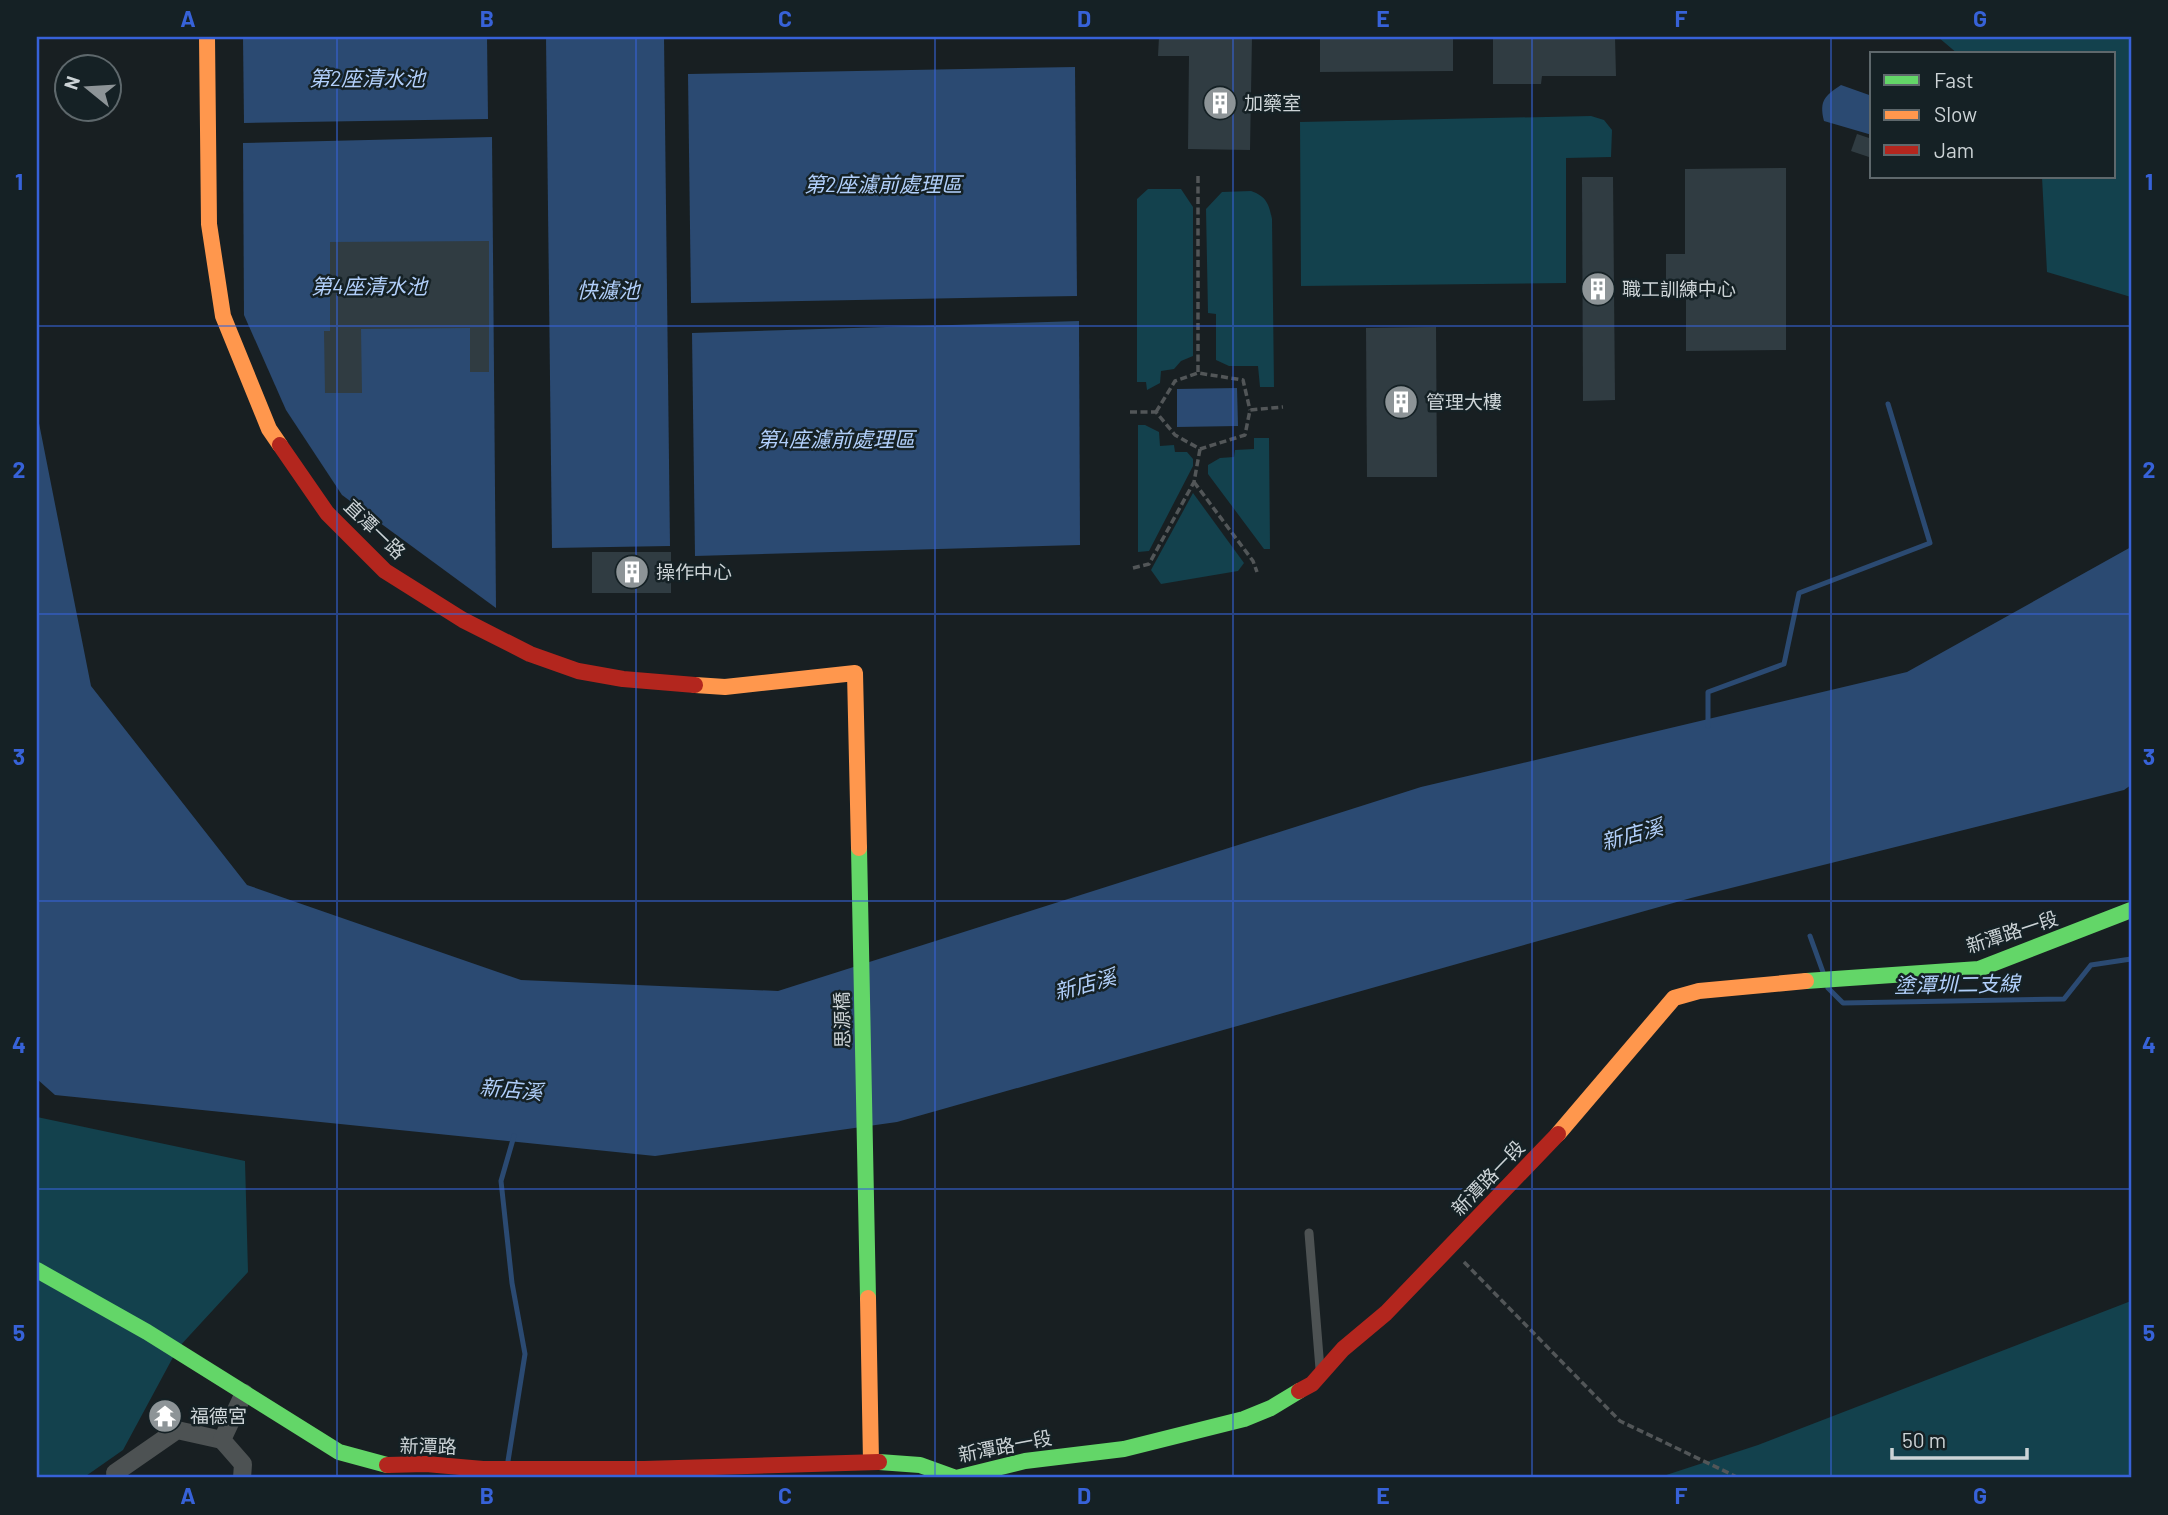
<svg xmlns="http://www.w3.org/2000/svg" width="2168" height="1515" font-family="Barlow,'Noto Sans TC',sans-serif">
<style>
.green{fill:#13414d}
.water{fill:#2b4a72}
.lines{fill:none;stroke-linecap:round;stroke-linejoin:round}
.stream{stroke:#2b4a72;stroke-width:5}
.building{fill:#303c42}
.path{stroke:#525658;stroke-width:3.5;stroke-dasharray:7 3.5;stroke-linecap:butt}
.lane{stroke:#4d5253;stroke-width:9}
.street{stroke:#4d5253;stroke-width:18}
.fast{stroke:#63d668;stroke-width:16}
.slow{stroke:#ff974d;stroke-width:16}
.jam{stroke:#b3261e;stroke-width:16}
.grid{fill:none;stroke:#3762d8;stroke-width:2;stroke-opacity:0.55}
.labels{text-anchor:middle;stroke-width:5;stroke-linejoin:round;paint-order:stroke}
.poi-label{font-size:19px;fill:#ccd3d6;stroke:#152125;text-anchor:start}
.street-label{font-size:19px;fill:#ccd3d6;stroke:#152125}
.water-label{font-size:21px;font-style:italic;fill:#b1cffa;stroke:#152125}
.neatline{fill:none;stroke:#3762d8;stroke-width:2.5}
.grid-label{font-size:23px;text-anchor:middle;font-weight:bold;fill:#3762d8}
</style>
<rect width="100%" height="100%" fill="#181f22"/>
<g class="green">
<polygon points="1938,37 2131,37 2131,297 2047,272 2042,177 2114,177 2114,54 1958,54"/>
<polygon points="1591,116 1604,120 1612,130 1611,157 1566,158 1566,283 1301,286 1300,122"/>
<polygon points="1148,189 1181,189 1193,207 1193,356 1181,361 1174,369 1161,371 1160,383 1147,390 1146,382 1137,382 1137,199"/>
<path d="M1251,191c15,5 18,13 21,28l2,168h-14l-2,-21h-29l-13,-6v-46l-8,-1 -2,-104 16,-17z"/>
<polygon points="1138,425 1145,425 1159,432 1160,446 1174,445 1175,452 1187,452 1193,459 1193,466 1149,551 1138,552"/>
<polygon points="1254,438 1269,438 1270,549 1264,549 1208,474 1208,465 1220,458 1234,457 1235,450 1254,449"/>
<polygon points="1193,493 1244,563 1238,571 1161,584 1151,570"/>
<polygon points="37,1117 245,1161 248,1272 178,1348 123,1450 83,1478 37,1478"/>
<polygon points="2131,1301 2131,1478 1657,1478 1758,1445"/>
</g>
<g class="water">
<polygon points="243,37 487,37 488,119 244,123"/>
<polygon points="546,37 664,37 670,546 552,548"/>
<polygon points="1075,67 1077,296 691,303 688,74"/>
<path d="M1841,85l31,11v39l-48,-14c-5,-21 1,-25 17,-36z"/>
<polygon points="492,137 496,608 342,495 286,410 244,315 243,143"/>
<polygon points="1079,321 1080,545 695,556 692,333"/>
<polygon points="1237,388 1238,426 1177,427 1177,389"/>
<polygon points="37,413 91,686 247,885 521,980 778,991 1421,787 1907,672 2131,547 2131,785 2124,790 1691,898 897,1122 655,1156 55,1095 37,1079"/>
</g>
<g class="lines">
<g class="stream">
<polyline points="1708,726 1708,692 1784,664 1799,593 1930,543 1888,404"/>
<polyline points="1810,936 1823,972"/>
<polyline points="1828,988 1843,1003 2064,999 2091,965 2131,959"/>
<polyline points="508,1461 525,1354 512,1283 501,1181 514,1136"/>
</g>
</g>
<g class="building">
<polygon points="1159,37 1252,37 1250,150 1188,149 1189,56 1158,56"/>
<polygon points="1320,37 1453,37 1453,71 1320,72"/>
<polygon points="1493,37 1615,37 1616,76 1542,76 1541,84 1493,84"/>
<polygon points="1857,134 1872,139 1872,158 1851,151"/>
<polygon points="1786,168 1786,350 1686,351 1686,298 1666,298 1666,254 1685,254 1685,169"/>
<polygon points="1582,177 1613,177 1615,400 1583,401"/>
<polygon points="489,241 489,372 470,372 470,328 361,329 362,393 325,393 324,331 330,331 330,242"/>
<polygon points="1436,327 1437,477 1367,477 1366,328"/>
<rect x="592" y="552" width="79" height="41"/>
</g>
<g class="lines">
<g class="path">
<polyline points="1198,176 1198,373"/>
<polyline points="1130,412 1156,412 1175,435 1200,449 1245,435 1250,410 1283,407"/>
<polyline points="1156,412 1175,381 1198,373 1243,380 1250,410"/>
<polyline points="1194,482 1253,561 1257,572"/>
<polyline points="1133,568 1149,564 1194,482 1200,449"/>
<polyline points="1464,1262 1620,1421 1739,1478"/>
</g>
<polyline class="lane" points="1309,1233 1320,1369"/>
<g class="street">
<polyline points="115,1473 177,1430 222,1440"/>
<polyline points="242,1478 243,1464 222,1440 244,1393"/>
</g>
<g class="fast">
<polyline points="859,848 868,1298"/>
<polyline points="1806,981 1979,969 2131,910"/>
<polyline points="37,1270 147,1332 339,1452 387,1465"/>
<polyline points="879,1462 920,1465 956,1478 1025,1461 1124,1449 1244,1419 1271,1408 1299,1391"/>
</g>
<g class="slow">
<polyline points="207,37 209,224 223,316 269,429 280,445"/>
<polyline points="695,685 725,687 855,673 859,848"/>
<polyline points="1558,1134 1674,998 1699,991 1806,981"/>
<polyline points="868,1298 871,1462"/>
</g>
<g class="jam">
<polyline points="280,445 327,513 385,571 463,620 530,654 578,671 623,679 695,685"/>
<polyline points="1299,1391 1312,1384 1343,1349 1386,1313 1558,1134"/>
<polyline points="387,1465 426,1464 483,1469 644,1469 879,1462"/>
</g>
</g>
<path class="grid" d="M337,37v1441M636,37v1441M935,37v1441M1233,37v1441M1532,37v1441M1831,37v1441M37,326h2094M37,614h2094M37,901h2094M37,1189h2094"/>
<defs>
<g id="building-disc" transform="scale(1.75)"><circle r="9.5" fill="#8d9497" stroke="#152125"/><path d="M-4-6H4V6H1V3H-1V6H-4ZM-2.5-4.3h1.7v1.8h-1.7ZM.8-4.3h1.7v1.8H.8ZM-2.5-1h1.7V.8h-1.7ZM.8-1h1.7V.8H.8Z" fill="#fff"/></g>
<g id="temple-disc" transform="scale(1.75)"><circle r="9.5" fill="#8d9497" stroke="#152125"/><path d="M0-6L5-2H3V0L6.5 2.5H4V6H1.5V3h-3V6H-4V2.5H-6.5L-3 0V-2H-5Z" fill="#fff"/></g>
</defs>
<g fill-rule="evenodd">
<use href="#building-disc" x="1220" y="103"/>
<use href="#building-disc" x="1598" y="289"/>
<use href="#building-disc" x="1401" y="402"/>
<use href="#building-disc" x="632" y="572"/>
<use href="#temple-disc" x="165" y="1416"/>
</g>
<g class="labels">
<g class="poi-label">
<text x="1244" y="110">加藥室</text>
<text x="1622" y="296">職工訓練中心</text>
<text x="1426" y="409">管理大樓</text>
<text x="656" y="579">操作中心</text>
<text x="190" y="1423">福德宮</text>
</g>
<g class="street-label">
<text transform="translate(375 529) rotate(44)" y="7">直潭一路</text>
<text transform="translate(2012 932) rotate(-18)" y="7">新潭路一段</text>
<text transform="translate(842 1020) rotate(-91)" y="7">思源橋</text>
<text transform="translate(1488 1178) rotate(-46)" y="7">新潭路一段</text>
<text transform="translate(428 1446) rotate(1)" y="7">新潭路</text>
<text transform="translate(1005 1446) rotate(-11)" y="7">新潭路一段</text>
</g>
<g class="water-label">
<text x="367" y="86">第2座清水池</text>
<text x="883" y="192">第2座濾前處理區</text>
<text x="369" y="294">第4座清水池</text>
<text x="608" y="298">快濾池</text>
<text x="836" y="447">第4座濾前處理區</text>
<text transform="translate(1632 835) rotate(-15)" y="7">新店溪</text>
<text transform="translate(1085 985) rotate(-15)" y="7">新店溪</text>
<text transform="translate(1957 985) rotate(-1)" y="7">塗潭圳二支線</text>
<text transform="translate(511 1090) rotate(5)" y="7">新店溪</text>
</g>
</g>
<rect width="2168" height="1515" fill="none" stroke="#152125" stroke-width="77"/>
<rect x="1870" y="52" width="245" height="126" fill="#152125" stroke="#5e686c" stroke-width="2"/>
<rect x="1884" y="75" width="35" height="10" fill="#63d668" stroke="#5e686c" stroke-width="2"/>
<text x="1934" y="88" font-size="21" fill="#ccd3d6">Fast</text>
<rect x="1884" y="110" width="35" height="10" fill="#ff974d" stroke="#5e686c" stroke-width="2"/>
<text x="1934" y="122" font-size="21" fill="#ccd3d6">Slow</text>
<rect x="1884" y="145" width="35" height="10" fill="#b3261e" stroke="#5e686c" stroke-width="2"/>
<text x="1934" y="158" font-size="21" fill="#ccd3d6">Jam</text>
<g transform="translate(88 88) rotate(288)"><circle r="33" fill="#152125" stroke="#5e686c" stroke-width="2"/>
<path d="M0-5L12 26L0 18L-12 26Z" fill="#8d9497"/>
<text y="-10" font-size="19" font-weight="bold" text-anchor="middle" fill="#ccd3d6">N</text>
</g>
<path d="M1892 1448v10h135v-10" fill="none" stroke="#ccd3d6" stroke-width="3.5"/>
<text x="1902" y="1448" font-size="21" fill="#ccd3d6" stroke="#152125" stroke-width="5" paint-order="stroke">50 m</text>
<rect x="38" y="38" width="2092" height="1438" class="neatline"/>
<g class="grid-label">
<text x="188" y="27">A</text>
<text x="487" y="27">B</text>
<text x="785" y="27">C</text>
<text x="1084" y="27">D</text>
<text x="1383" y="27">E</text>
<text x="1681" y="27">F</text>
<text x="1980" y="27">G</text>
<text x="19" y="190">1</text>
<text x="2149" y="190">1</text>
<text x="19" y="478">2</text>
<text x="2149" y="478">2</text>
<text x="19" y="765">3</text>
<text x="2149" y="765">3</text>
<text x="19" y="1053">4</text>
<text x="2149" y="1053">4</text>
<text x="19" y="1341">5</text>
<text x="2149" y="1341">5</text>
<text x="188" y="1504">A</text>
<text x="487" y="1504">B</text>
<text x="785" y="1504">C</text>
<text x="1084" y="1504">D</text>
<text x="1383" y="1504">E</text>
<text x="1681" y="1504">F</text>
<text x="1980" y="1504">G</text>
</g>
</svg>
